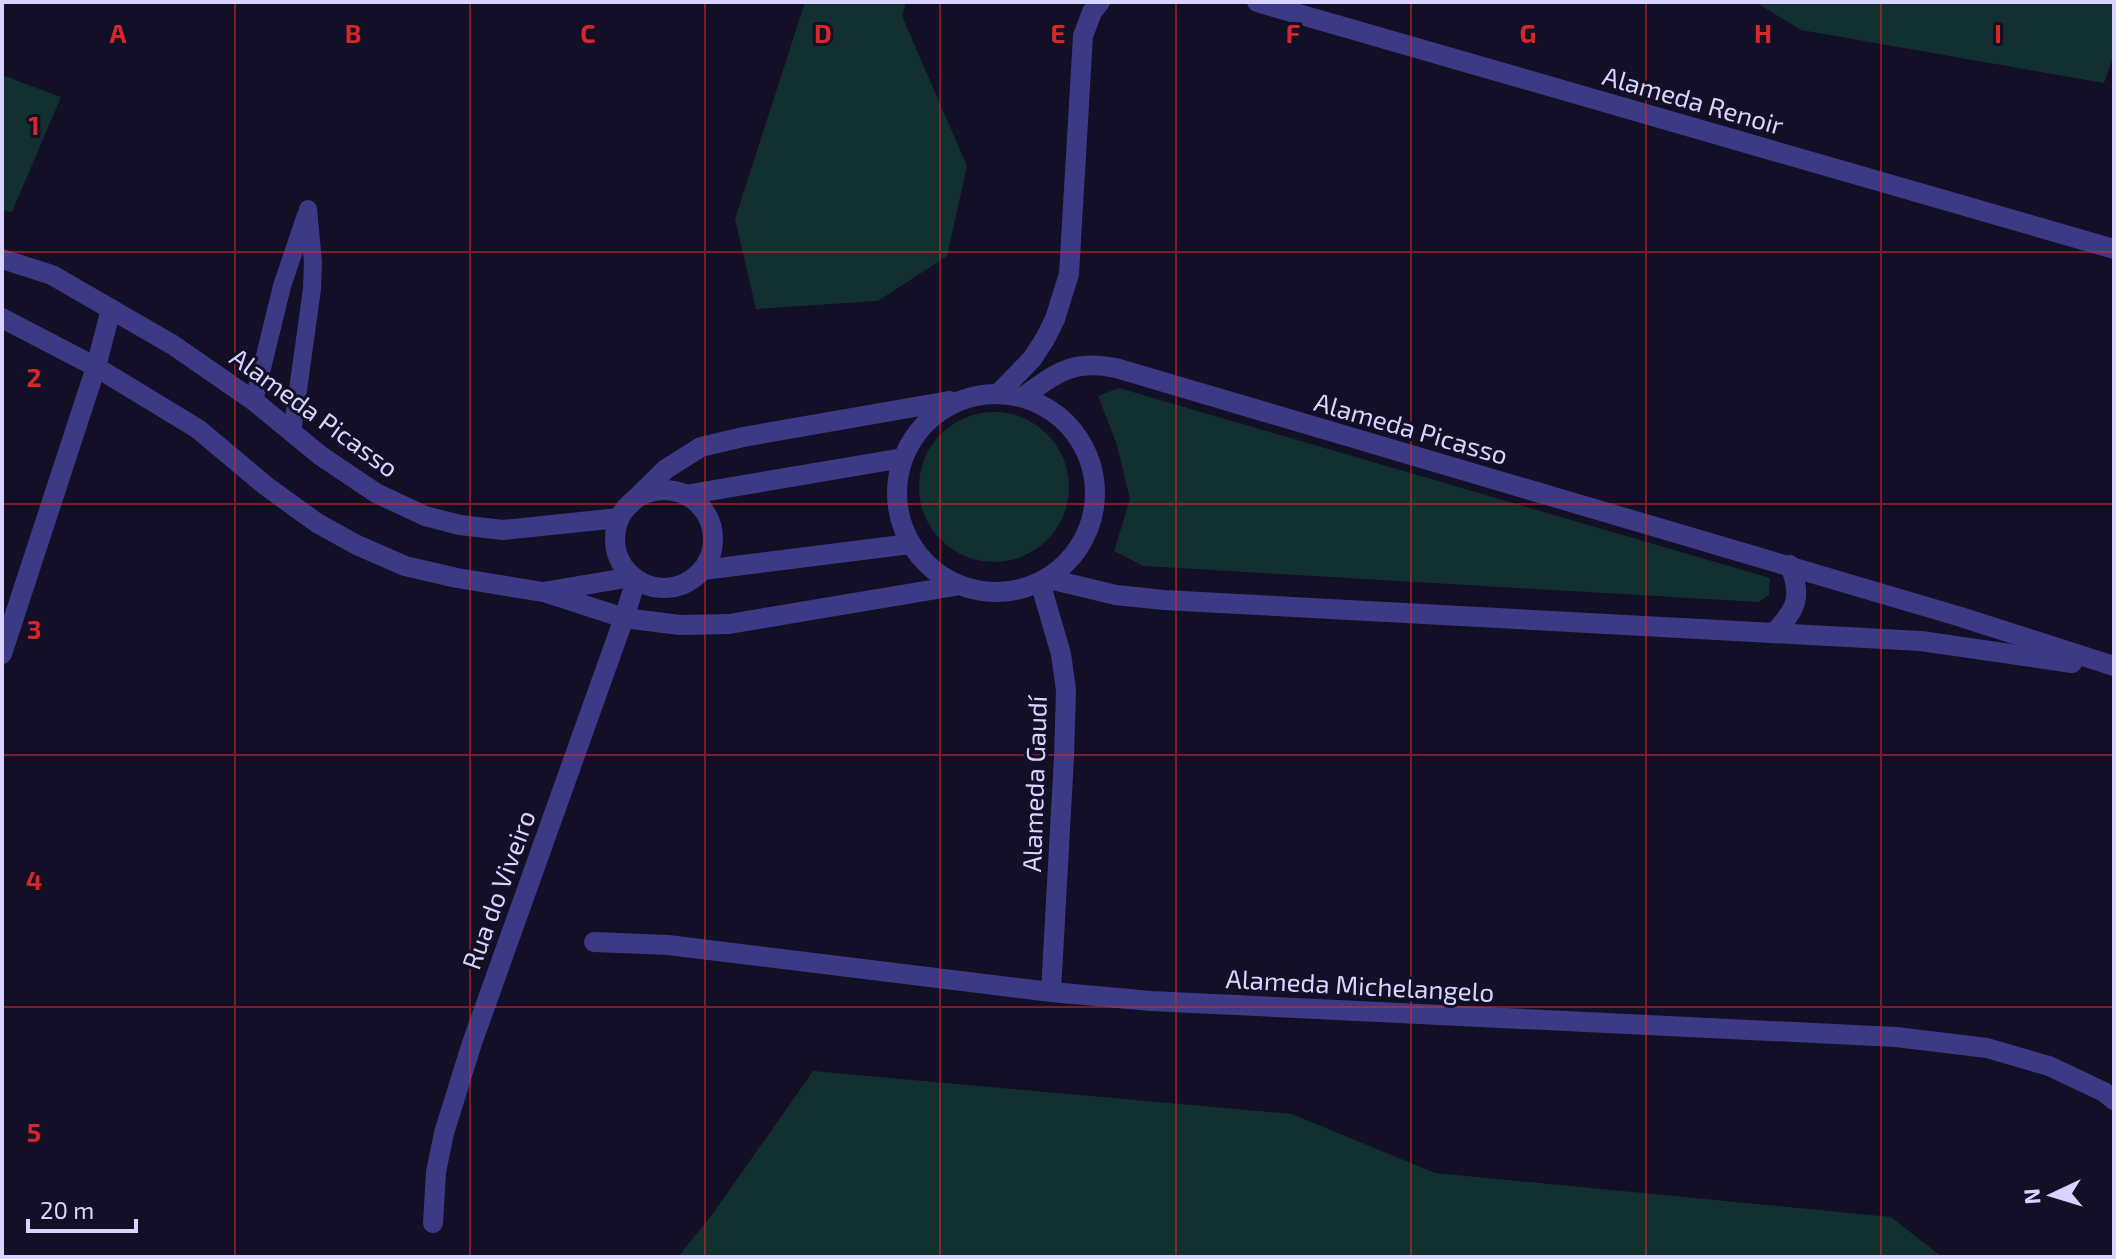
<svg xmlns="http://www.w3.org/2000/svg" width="2116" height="1259" font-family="'Exo 2',sans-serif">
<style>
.green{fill:#12302f}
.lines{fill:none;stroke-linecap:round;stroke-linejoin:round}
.service{stroke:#3d3a85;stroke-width:18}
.minor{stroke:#3d3a85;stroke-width:20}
.grid{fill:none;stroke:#d62828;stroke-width:2;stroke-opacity:0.55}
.labels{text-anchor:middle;stroke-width:6;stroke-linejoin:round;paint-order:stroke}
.street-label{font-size:26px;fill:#d9d4ff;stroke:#130f26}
.grid-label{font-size:26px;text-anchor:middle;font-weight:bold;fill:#d62828;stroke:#130f26;stroke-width:6;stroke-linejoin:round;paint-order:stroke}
</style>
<rect width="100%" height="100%" fill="#130f26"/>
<g class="green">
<polygon points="805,2 906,2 902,16 967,166 947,256 878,301 756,309 735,219"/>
<polygon points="1755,2 2114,2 2114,55 2104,83 1801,30"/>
<polygon points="2,75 61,97 12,212 2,210"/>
<polygon points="1119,388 1770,578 1769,595 1758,602 1143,566 1114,551 1130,499 1117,445 1098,396"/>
<circle cx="994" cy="487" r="75"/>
<polygon points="813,1071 1292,1114 1435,1173 1891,1217 1942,1257 678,1257 714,1212"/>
</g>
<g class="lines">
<g class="service">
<polyline points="254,401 282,286 306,215"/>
<polyline points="292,433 312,289 313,262 308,209"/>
</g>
<g class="minor">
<polyline points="1257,2 2114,249"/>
<polyline points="2,259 52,275 173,345 254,401 321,456 376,493 425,516 460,525 503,530 619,518"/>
<polyline points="2,318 96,367 198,429 266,486 317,523 357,545 405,566 457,578 543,592 632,577"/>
<polyline points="999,393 1032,359 1045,339 1055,319 1069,274 1083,36 1092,12 1100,2"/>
<circle cx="996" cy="493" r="99"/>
<path d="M1023,397c34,-24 49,-38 93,-29l845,249 153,49"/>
<circle cx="664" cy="539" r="49"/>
<polyline points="685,495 903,458"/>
<polyline points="624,510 666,469 701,447 743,437 949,401"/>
<polyline points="703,570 910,544"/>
<polyline points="1049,579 1116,595 1164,600 1921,641 2072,663"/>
<polyline points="1040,582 1061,654 1066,690 1064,757 1051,992"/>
<polyline points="547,593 624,618 680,625 729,624 955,586"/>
<path d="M1775,632c22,-24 27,-35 15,-67"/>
<polyline points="2,654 96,367 111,309"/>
<polyline points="594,942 668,945 1051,992 1151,1001 1896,1037 1987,1048 2049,1066 2104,1092 2114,1100"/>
<polyline points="433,1223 436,1172 444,1133 472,1043 624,618 636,580"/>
</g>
</g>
<path class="grid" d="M235,2v1255M470,2v1255M705,2v1255M940,2v1255M1176,2v1255M1411,2v1255M1646,2v1255M1881,2v1255M2,252h2112M2,504h2112M2,755h2112M2,1007h2112"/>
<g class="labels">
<g class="street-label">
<text transform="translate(1693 101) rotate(16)" y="9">Alameda Renoir</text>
<text transform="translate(314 413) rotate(36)" y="9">Alameda Picasso</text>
<text transform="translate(1411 429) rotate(16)" y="9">Alameda Picasso</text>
<text transform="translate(1035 784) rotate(-88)" y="9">Alameda Gaudí</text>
<text transform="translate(499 890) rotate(-70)" y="9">Rua do Viveiro</text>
<text transform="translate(1360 986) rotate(3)" y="9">Alameda Michelangelo</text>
</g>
</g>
<g class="grid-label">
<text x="118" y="43">A</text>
<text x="353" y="43">B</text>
<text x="588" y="43">C</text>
<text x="823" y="43">D</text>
<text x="1058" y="43">E</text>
<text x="1293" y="43">F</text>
<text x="1528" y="43">G</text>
<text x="1763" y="43">H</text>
<text x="1998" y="43">I</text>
<text x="34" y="135">1</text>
<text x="34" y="387">2</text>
<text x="34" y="639">3</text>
<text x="34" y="890">4</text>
<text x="34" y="1142">5</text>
</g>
<rect width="2116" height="1259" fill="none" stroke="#d9d4ff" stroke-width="8"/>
<g transform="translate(2052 1195) rotate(266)" stroke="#130f26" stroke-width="6" paint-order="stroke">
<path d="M0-6L14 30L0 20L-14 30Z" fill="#d9d4ff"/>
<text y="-12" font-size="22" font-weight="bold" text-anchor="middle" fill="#d9d4ff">N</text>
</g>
<path d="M28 1219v12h108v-12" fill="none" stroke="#d9d4ff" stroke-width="4"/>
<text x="40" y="1219" font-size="24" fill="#d9d4ff" stroke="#130f26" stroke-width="6" paint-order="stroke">20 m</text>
</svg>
